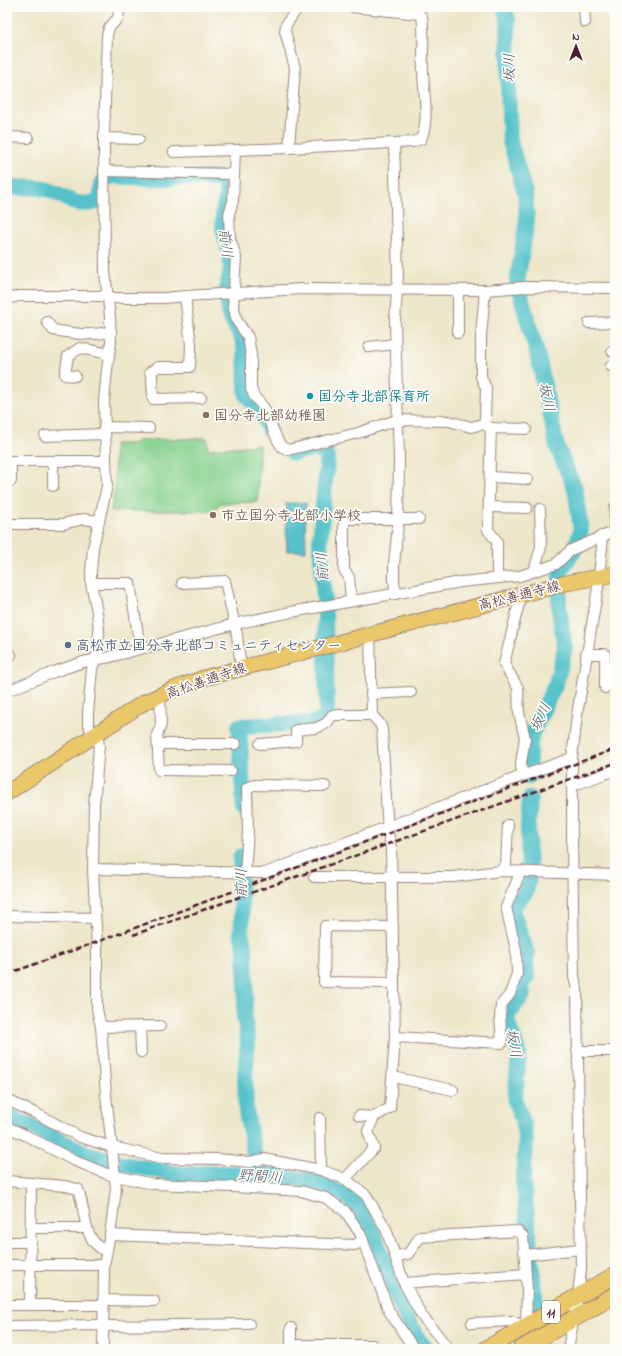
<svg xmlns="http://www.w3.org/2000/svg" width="622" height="1356" font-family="'Indie Flower','Klee One',sans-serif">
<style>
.green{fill:#87d28f;stroke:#68785d}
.water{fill:#54c2cb;stroke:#4f707b}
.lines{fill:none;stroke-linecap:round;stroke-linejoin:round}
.river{stroke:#54c2cb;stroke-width:16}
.minor-casing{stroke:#9c827a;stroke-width:12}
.primary-casing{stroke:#9c827a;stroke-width:17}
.trunk-casing{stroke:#9c827a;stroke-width:18}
.minor{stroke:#fff;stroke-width:10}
.primary{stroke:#eac769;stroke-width:15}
.trunk{stroke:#eac769;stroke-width:16}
.rail{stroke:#4a1f2b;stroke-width:2.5;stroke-dasharray:6 3;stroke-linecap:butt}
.culture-dot{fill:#0f9aa8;stroke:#fdfcf7;stroke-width:1.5}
.education-dot{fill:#8d6e63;stroke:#fdfcf7;stroke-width:1.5}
.service-dot{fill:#5c6f8a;stroke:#fdfcf7;stroke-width:1.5}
.labels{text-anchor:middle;stroke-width:3.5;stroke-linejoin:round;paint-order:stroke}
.shield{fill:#fdfcf7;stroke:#806168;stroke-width:1}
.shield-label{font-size:13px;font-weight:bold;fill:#4a1f2b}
.culture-label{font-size:14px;font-weight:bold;fill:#0d838f;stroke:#fdfcf7;text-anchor:start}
.education-label{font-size:14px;font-weight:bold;fill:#785e54;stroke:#fdfcf7;text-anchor:start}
.street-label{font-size:14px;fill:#4a1f2b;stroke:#fdfcf7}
.service-label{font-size:14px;font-weight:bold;fill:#4e5e75;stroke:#fdfcf7;text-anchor:start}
.water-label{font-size:15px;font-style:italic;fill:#4e5863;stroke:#fdfcf7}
</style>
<rect width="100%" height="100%" fill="#fdfcf7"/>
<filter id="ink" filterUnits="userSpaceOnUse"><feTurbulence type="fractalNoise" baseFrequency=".025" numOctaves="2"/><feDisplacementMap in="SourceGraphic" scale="8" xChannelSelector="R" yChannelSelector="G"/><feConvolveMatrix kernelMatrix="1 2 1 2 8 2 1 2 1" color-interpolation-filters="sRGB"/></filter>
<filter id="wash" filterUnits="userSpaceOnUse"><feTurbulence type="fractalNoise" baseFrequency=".012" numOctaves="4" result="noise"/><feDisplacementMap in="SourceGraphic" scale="16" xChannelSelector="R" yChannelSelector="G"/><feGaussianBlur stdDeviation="0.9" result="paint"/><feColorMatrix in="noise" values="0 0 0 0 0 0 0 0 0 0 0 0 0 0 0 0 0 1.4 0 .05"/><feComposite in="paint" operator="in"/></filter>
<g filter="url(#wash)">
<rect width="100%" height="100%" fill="#ede6c9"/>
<polygon class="green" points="207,438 208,449 259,445 258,502 220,503 214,511 111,511 115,488 114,444 132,444 140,440"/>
<g class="water">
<polygon points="286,503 306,503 306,511 287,511"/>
<polygon points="286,517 305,517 306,551 287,551"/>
</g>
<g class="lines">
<g class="river">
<polyline points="504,7 508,20 508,85 510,141 525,193 527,220 517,283 538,356 557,447 575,489 581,530 574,551 561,569 559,589 559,608 565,648 556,683 531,735 529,755 529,777"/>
<path d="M7,186c12,3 26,0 38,3 11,2 16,7 26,12 8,4 22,3 30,-1v-16l8,-8 45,2h59l8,1 6,6 -1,13 -3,15v15l7,28 1,14 -4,17 2,28 13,23 3,13 1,38 1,7 14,16 7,17"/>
<path d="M530,798l-2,32 1,47 -3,15c-6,4 -7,10 -12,13l-2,5 15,43 -1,10 1,14 -6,9 2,9 -8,10 -3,5 -5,3 1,10 11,31 -4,46 7,20 4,21 -3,38 13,124"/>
<path d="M244,809l-5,-83 76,-3 10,-6 2,-4 -2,-98 -5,-74 7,-82 -1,-6c-11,-8 -21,-2 -33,0"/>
<polyline points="241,856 240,880 242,920 241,933 245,949 246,991 244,1016 248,1040 245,1077 246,1111 258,1174"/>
<polyline points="7,1115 86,1153 123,1164 179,1174 212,1173 258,1174 295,1178 317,1182 345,1195 360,1209 367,1222 376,1239 389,1277 404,1313 420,1342 427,1349"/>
</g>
</g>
</g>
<g filter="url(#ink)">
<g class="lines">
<g class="minor-casing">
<g id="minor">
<polyline points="298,7 286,25 285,31 295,68 289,148 394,143"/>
<path d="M353,7l66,7 3,3c3,17 0,35 1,52 0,21 7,51 -2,70l-8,3 -19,1 4,131 -3,48 4,137 -1,66 -4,39v17l2,13"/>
<polyline points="584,7 585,22"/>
<polyline points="7,137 28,138"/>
<polyline points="104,138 139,139"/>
<polyline points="289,148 235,150 233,201 229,214 230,238 236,257 233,305 237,321 248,337 251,355 251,389 254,396 264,408 277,439 282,447 288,450 358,433 397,420 449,421 471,427 483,424 485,419 486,388 481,377 481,337 485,290"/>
<polyline points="174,152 235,150"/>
<polyline points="104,171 233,174"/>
<polyline points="185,296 191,345 190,367 158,367 150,372 152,376 153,399 201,398"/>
<polyline points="7,299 19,296 107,296 115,298 164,298 185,296 301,289 485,290 524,287 615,288"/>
<path d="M47,322l6,8c23,4 35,6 58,2"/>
<polyline points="589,323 615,322"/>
<polyline points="458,333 458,290"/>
<polyline points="369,347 395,344"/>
<polyline points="612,351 615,350"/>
<polyline points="611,366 615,366"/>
<polyline points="75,376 65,375 68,356 80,348 109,354"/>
<polyline points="483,424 491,428 488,530 497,541 497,577"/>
<polyline points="104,427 149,428"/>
<polyline points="491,428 526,429"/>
<polyline points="45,436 105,434"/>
<polyline points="7,461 106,461"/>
<polyline points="11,461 11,481"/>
<polyline points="53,461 53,486"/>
<polyline points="490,477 528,479"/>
<polyline points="489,507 527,508"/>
<polyline points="7,524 63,524 83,519 99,521"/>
<polyline points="614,531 615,507"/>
<polyline points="534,571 541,547 540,509"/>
<polyline points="91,583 130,583 140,648"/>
<polyline points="182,583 225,581 237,635 241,667"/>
<polyline points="517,595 519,603 504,664 518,688 519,713 525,738 521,763 522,776"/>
<polyline points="351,601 349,577 344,570 344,519 419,519"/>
<polyline points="586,654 605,654 605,688"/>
<polyline points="7,656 11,655"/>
<polyline points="7,691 54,672 83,662 110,657 235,624 291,612 461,582 520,576 556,564 571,550 615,531"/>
<polyline points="371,694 411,692"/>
<polyline points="160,695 161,725 157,735 159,770 231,771"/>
<polyline points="158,744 236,744"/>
<polyline points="260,744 296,741 296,730 316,728 327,723 332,715 372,715"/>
<polyline points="572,786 615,770"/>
<polyline points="93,869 265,873 522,776 572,758"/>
<polyline points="500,871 506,864 508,825"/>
<polyline points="245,872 248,832 247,788 254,785 325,786"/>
<polyline points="314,877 453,877 500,871 615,875"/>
<polyline points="7,916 95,918"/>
<polyline points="393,927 325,926 324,982 394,983"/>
<polyline points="140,1026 141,1052"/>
<polyline points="101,1027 160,1026"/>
<polyline points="395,1037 502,1043 500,1016 501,1005 510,994 517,974 516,950 506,907 521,871"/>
<polyline points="577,1051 615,1051"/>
<polyline points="393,1077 453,1090"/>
<polyline points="7,1100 39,1115 80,1137 112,1147 162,1158 217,1159 250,1162 264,1159 321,1170 345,1179 374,1148 368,1131 374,1117 390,1108 395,1037 391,848 388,833 382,729 380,724 372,715 370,635"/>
<polyline points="359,1116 374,1117"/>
<polyline points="320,1118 321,1170"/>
<polyline points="7,1127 25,1135 73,1160 107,1174 153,1184 232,1187 301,1191 326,1198 345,1211 360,1233 389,1311 414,1349"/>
<polyline points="345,1179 366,1195 386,1229 404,1283 422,1316 449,1349"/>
<path d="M7,1181l58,5 13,3c8,20 4,53 28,62"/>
<polyline points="31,1228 86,1228"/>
<polyline points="110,1235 355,1245 363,1240"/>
<polyline points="7,1242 31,1242"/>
<polyline points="525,1255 580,1249"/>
<polyline points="396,1256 408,1254 420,1237 517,1231 523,1236 527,1289 526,1326 511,1321 472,1323"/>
<polyline points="7,1265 104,1265"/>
<polyline points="404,1283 526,1274"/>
<polyline points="103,1300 154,1301"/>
<polyline points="7,1305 103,1305"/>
<polyline points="30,1305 31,1183"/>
<polyline points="7,1326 104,1325 109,1326 249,1324"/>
<polyline points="291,1328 291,1345 372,1345"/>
<polyline points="103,1349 104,1265 110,1235 116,1189 112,1147 106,1095 101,1027 97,1009 97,948 93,869 94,805 99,746 98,739 90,729 88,723 88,713 92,669 98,651 99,630 97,612 91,583 91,572 93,548 107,486 104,401 107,370 111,342 110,317 105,272 104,138 107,35 109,28 118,18 120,7"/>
<polyline points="568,1349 578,1296 581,1268 577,989 574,977 572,838 572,758 577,715 598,587 602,547 601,536"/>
</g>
</g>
<g class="primary-casing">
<polyline id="primary" points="7,793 143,703 174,689 204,678 566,583 615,574"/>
</g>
<g class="trunk-casing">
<g id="trunk">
<polyline points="486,1349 615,1275"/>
<polyline points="521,1349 615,1295"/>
</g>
</g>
<use href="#minor" class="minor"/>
<use href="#primary" class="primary"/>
<use href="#trunk" class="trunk"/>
<g class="rail">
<polyline points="133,935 615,763"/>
<polyline points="7,974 97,942 615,749"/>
</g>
</g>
</g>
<circle class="culture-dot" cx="310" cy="396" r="4"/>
<g class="education-dot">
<circle cx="206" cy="415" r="4"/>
<circle cx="213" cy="515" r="4"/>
</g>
<circle class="service-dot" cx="68" cy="645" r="4"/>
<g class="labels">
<rect class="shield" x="542" y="1301" width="18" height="22" rx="3"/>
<g class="shield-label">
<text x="551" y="1317">11</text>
</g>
<g class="culture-label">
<text x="318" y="401">国分寺北部保育所</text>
</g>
<g class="education-label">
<text x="214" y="420">国分寺北部幼稚園</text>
<text x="221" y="520">市立国分寺北部小学校</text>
</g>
<g class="street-label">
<text transform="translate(519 595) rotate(-14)" y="5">高松善通寺線</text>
<text transform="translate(206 680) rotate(-19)" y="5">高松善通寺線</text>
</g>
<g class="service-label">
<text x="76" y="650">高松市立国分寺北部コミュニティセンター</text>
</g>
<g class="water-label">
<text transform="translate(509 68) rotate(-91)" y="5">坂川</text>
<text transform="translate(226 243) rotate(83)" y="5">前川</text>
<text transform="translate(547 397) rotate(78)" y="5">坂川</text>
<text transform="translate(322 567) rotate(-94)" y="5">前川</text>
<text transform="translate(540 717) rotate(-65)" y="5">坂川</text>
<text transform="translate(241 883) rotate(-90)" y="5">前川</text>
<text transform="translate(514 1043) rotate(79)" y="5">坂川</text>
<text transform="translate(260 1176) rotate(4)" y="5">野間川</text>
</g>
</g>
<rect width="622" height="1356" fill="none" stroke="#fdfcf7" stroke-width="24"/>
<g transform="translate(576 46)" stroke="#fdfcf7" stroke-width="3" paint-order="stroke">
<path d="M0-3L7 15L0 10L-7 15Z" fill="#4a1f2b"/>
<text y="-6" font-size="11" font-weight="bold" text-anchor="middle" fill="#4a1f2b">N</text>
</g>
</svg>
